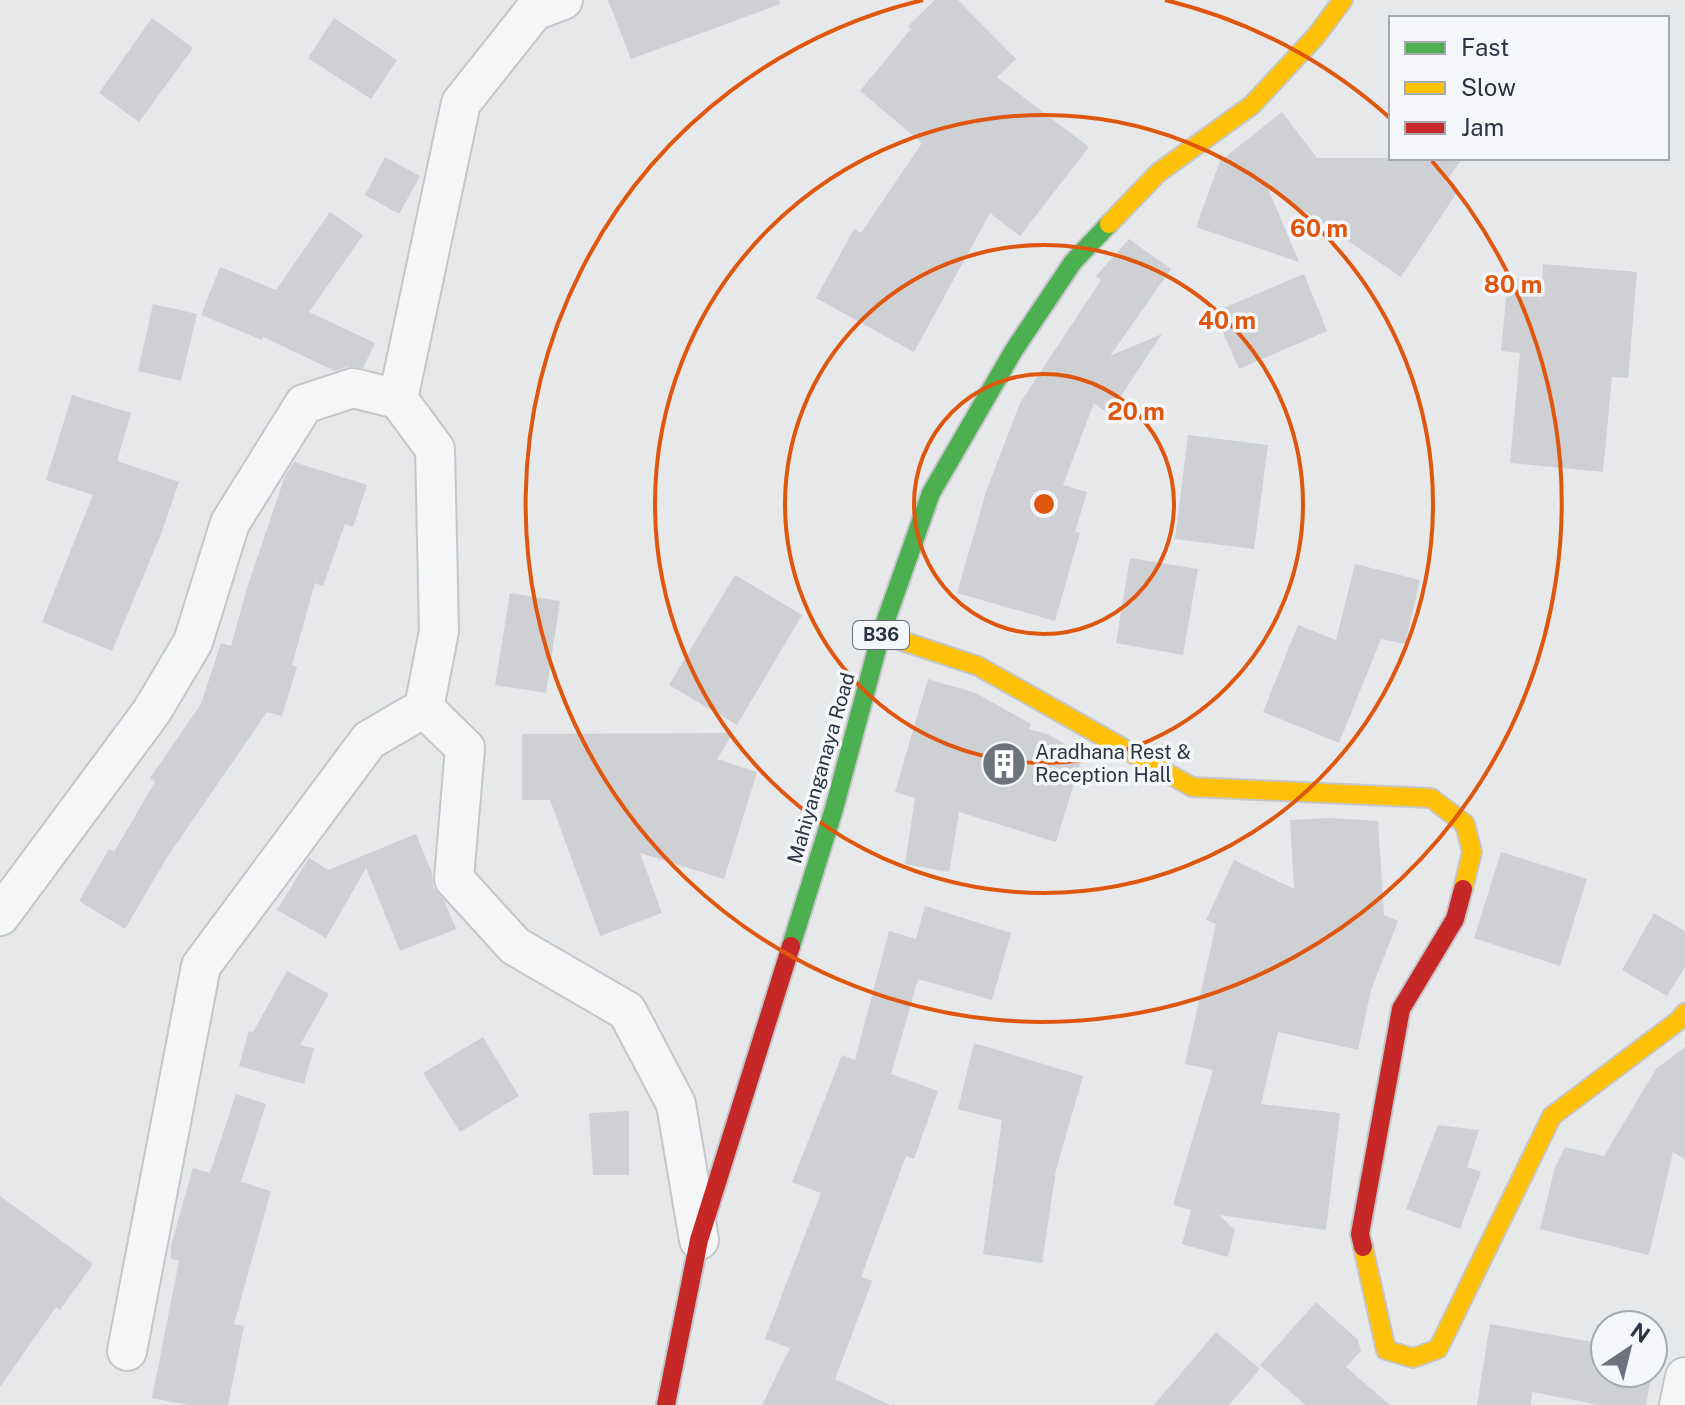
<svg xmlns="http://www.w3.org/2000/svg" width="1685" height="1405" font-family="'Public Sans',sans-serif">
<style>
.building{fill:#ced0d3}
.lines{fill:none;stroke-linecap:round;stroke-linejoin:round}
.street-casing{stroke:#c4c6c8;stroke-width:42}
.fast-casing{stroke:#c4c6c8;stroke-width:22}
.slow-casing{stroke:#c4c6c8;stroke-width:22}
.jam-casing{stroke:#c4c6c8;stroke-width:22}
.street{stroke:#f5f6f7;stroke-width:38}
.fast{stroke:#4caf50;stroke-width:18}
.slow{stroke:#ffc107;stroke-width:18}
.jam{stroke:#c62828;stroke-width:18}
.ring{fill:none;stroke:#df570f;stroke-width:4}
.labels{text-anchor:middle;stroke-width:7;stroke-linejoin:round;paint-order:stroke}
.shield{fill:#f4f6f9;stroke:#676e7b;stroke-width:2}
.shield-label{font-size:18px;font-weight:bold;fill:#2b3445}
.poi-label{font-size:20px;fill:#2b3445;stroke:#f4f6f9;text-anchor:start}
.street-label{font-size:20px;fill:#2b3445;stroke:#f4f6f9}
.centre{fill:#df570f;stroke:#f4f6f9;stroke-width:4}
.ring-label{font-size:24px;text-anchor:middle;font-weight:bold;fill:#df570f;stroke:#f4f6f9;stroke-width:7;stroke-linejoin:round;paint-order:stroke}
</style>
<rect width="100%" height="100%" fill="#e6e8ea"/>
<g class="building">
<polygon points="608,0 779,0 780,4 631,59"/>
<polygon points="935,0 958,0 1016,59 997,77 1089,147 1020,236 990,213 914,352 816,298 854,229 861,233 922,143 860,91 911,29 908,26"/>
<polygon points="152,18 193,48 139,122 99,93"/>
<polygon points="334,18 397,60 371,99 308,58"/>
<polygon points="1282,112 1317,158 1463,158 1445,182 1458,191 1401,277 1267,186 1299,262 1196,227 1220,161"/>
<polygon points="385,157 420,176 399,214 365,195"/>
<polygon points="330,212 363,235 309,312 375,343 363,368 347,367 335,371 263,337 262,340 201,315 220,267 276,290"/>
<polygon points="1129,239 1171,269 1110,356 1162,334 1109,414 1094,403 1063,485 1087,492 1075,532 1080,533 1055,621 957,593 986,492 1020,403 1101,280 1096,276"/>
<polygon points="1543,264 1637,272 1628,378 1612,377 1603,472 1510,463 1520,353 1501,351 1508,278 1542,281"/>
<polygon points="1304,274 1327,331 1239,369 1214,312"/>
<polygon points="153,304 197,314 181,381 138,371"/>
<polygon points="72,395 131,413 117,461 179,482 161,534 112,651 42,622 93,495 46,480"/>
<polygon points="1188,435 1268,445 1254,549 1175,539"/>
<polygon points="294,462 367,485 353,527 345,524 323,586 315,583 292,665 297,667 282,716 267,712 166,859 125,929 79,901 109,849 114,852 155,782 150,778 201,704 221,643 231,646 247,588 285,476"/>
<polygon points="1130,558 1198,569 1183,655 1116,643"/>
<polygon points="1355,564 1420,580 1405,644 1381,639 1339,743 1263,712 1298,625 1336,640"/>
<polygon points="735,575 802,615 737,725 669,685"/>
<polygon points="510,593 560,601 546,693 495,685"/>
<polygon points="928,679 976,693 1031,724 1029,729 1049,735 1083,754 1056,842 959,812 949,872 905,864 915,798 895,792"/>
<polygon points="733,733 717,759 757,772 724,879 640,853 662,913 600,936 550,800 522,800 522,734"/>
<polygon points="1331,818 1378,821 1384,915 1398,921 1371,990 1358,1050 1278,1032 1261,1104 1340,1113 1326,1230 1219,1215 1235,1230 1228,1257 1182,1244 1191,1210 1173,1205 1213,1070 1185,1064 1216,924 1206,920 1234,860 1294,889 1290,820"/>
<polygon points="416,834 432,873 433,887 444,900 456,929 400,951 366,868 326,938 277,910 309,858 328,870"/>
<polygon points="1501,852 1587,879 1560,966 1474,938"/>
<polygon points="925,906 1011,933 992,1000 918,979 891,1074 938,1091 914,1159 906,1156 861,1277 872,1281 835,1379 890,1405 762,1405 790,1348 765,1339 821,1193 792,1182 842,1055 855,1060 889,931 916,939"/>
<polygon points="1654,913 1685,931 1685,967 1667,996 1622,970"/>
<polygon points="287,971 329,994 300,1045 314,1048 304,1084 239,1066 249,1031 253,1032"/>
<polygon points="483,1037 519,1096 460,1132 423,1073"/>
<polygon points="974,1043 1083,1076 1056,1170 1042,1263 983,1254 1002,1120 958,1109"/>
<polygon points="1685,1047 1685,1159 1673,1152 1649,1255 1540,1229 1555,1167 1565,1147 1604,1156 1656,1069"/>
<polygon points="236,1094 266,1104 241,1182 271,1191 234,1324 244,1326 228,1405 188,1405 152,1398 179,1261 171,1259 171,1245 193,1168 210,1173"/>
<polygon points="629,1111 629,1175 593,1175 589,1113"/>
<polygon points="1438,1125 1479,1130 1467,1167 1481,1172 1460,1229 1406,1209"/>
<polygon points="0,1196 93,1264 60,1310 56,1307 0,1387"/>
<polygon points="1316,1302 1358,1340 1361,1351 1346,1367 1390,1405 1305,1405 1260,1365"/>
<polygon points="1490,1324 1593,1342 1597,1324 1605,1325 1605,1373 1652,1373 1646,1405 1599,1405 1532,1392 1531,1405 1477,1405"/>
<polygon points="1216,1332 1260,1369 1229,1405 1154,1405"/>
</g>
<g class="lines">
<g class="street-casing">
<g id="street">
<polyline points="398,399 461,103 534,11 563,0"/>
<polyline points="0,916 152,711 193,642 230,523 304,404 353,388 398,399 435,449 439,631 424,708"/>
<polyline points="127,1351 201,966 369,740 424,708 465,748 454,879 515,946 627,1011 676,1104 699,1240"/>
<polyline points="1679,1405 1685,1377"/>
</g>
</g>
<g class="fast-casing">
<polyline id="fast" points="791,946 834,809 881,634 931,493 1014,350 1073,262 1109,224"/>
</g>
<g class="slow-casing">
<g id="slow">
<polyline points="1109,224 1158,173 1252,105 1316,36 1343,0"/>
<polyline points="881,634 978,666 1192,787 1431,798 1465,824 1472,852 1463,889"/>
<polyline points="1363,1247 1386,1350 1413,1358 1438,1349 1552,1116 1678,1021 1685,1013"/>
</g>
</g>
<g class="jam-casing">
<g id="jam">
<polyline points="1363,1247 1360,1234 1401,1009 1455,919 1463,889"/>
<polyline points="666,1405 699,1240 791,946"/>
</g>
</g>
<use href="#street" class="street"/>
<use href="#fast" class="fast"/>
<use href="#slow" class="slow"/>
<use href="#jam" class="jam"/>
</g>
<g class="ring">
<circle cx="1044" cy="504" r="130"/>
<circle cx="1044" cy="504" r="259"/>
<circle cx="1044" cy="504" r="389"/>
<path d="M1165 0A518 518 0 0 1 1391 119M1432 161A518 518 0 1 1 923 0"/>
</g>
<defs>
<g id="building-disc" transform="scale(2.3)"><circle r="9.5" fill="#6c737f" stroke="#f4f6f9"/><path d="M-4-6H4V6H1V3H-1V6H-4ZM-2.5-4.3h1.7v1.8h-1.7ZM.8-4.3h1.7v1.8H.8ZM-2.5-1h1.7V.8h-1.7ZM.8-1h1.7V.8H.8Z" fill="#fff"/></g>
</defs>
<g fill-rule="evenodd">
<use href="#building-disc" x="1004" y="764"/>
</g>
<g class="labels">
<rect class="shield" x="853" y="621" width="56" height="28" rx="6"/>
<g class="shield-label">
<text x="881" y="641">B36</text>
</g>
<g class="poi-label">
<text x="1035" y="759">Aradhana Rest &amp;<tspan x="1035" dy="23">Reception Hall</tspan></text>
</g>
<g class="street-label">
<text transform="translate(821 768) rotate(-74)" y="7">Mahiyanganaya Road</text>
</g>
</g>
<circle cx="1044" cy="504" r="12" class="centre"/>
<g class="ring-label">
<text x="1319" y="237">60 m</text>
<text x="1513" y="293">80 m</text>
<text x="1227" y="329">40 m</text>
<text x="1136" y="420">20 m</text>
</g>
<rect x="1389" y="16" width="280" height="144" fill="#f4f6f9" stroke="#a4a8b1" stroke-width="2"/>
<rect x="1405" y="42" width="40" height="12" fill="#4caf50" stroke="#a4a8b1" stroke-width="2"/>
<text x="1461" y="56" font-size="24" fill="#2b3445">Fast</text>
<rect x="1405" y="82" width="40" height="12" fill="#ffc107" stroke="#a4a8b1" stroke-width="2"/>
<text x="1461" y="96" font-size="24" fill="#2b3445">Slow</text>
<rect x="1405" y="122" width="40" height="12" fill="#c62828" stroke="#a4a8b1" stroke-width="2"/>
<text x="1461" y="136" font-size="24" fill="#2b3445">Jam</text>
<g transform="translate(1629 1349) rotate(35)"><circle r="38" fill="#f4f6f9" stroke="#a4a8b1" stroke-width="2"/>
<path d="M0-6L14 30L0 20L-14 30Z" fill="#6c737f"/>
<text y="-12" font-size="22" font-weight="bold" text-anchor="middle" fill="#2b3445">N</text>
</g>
</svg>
